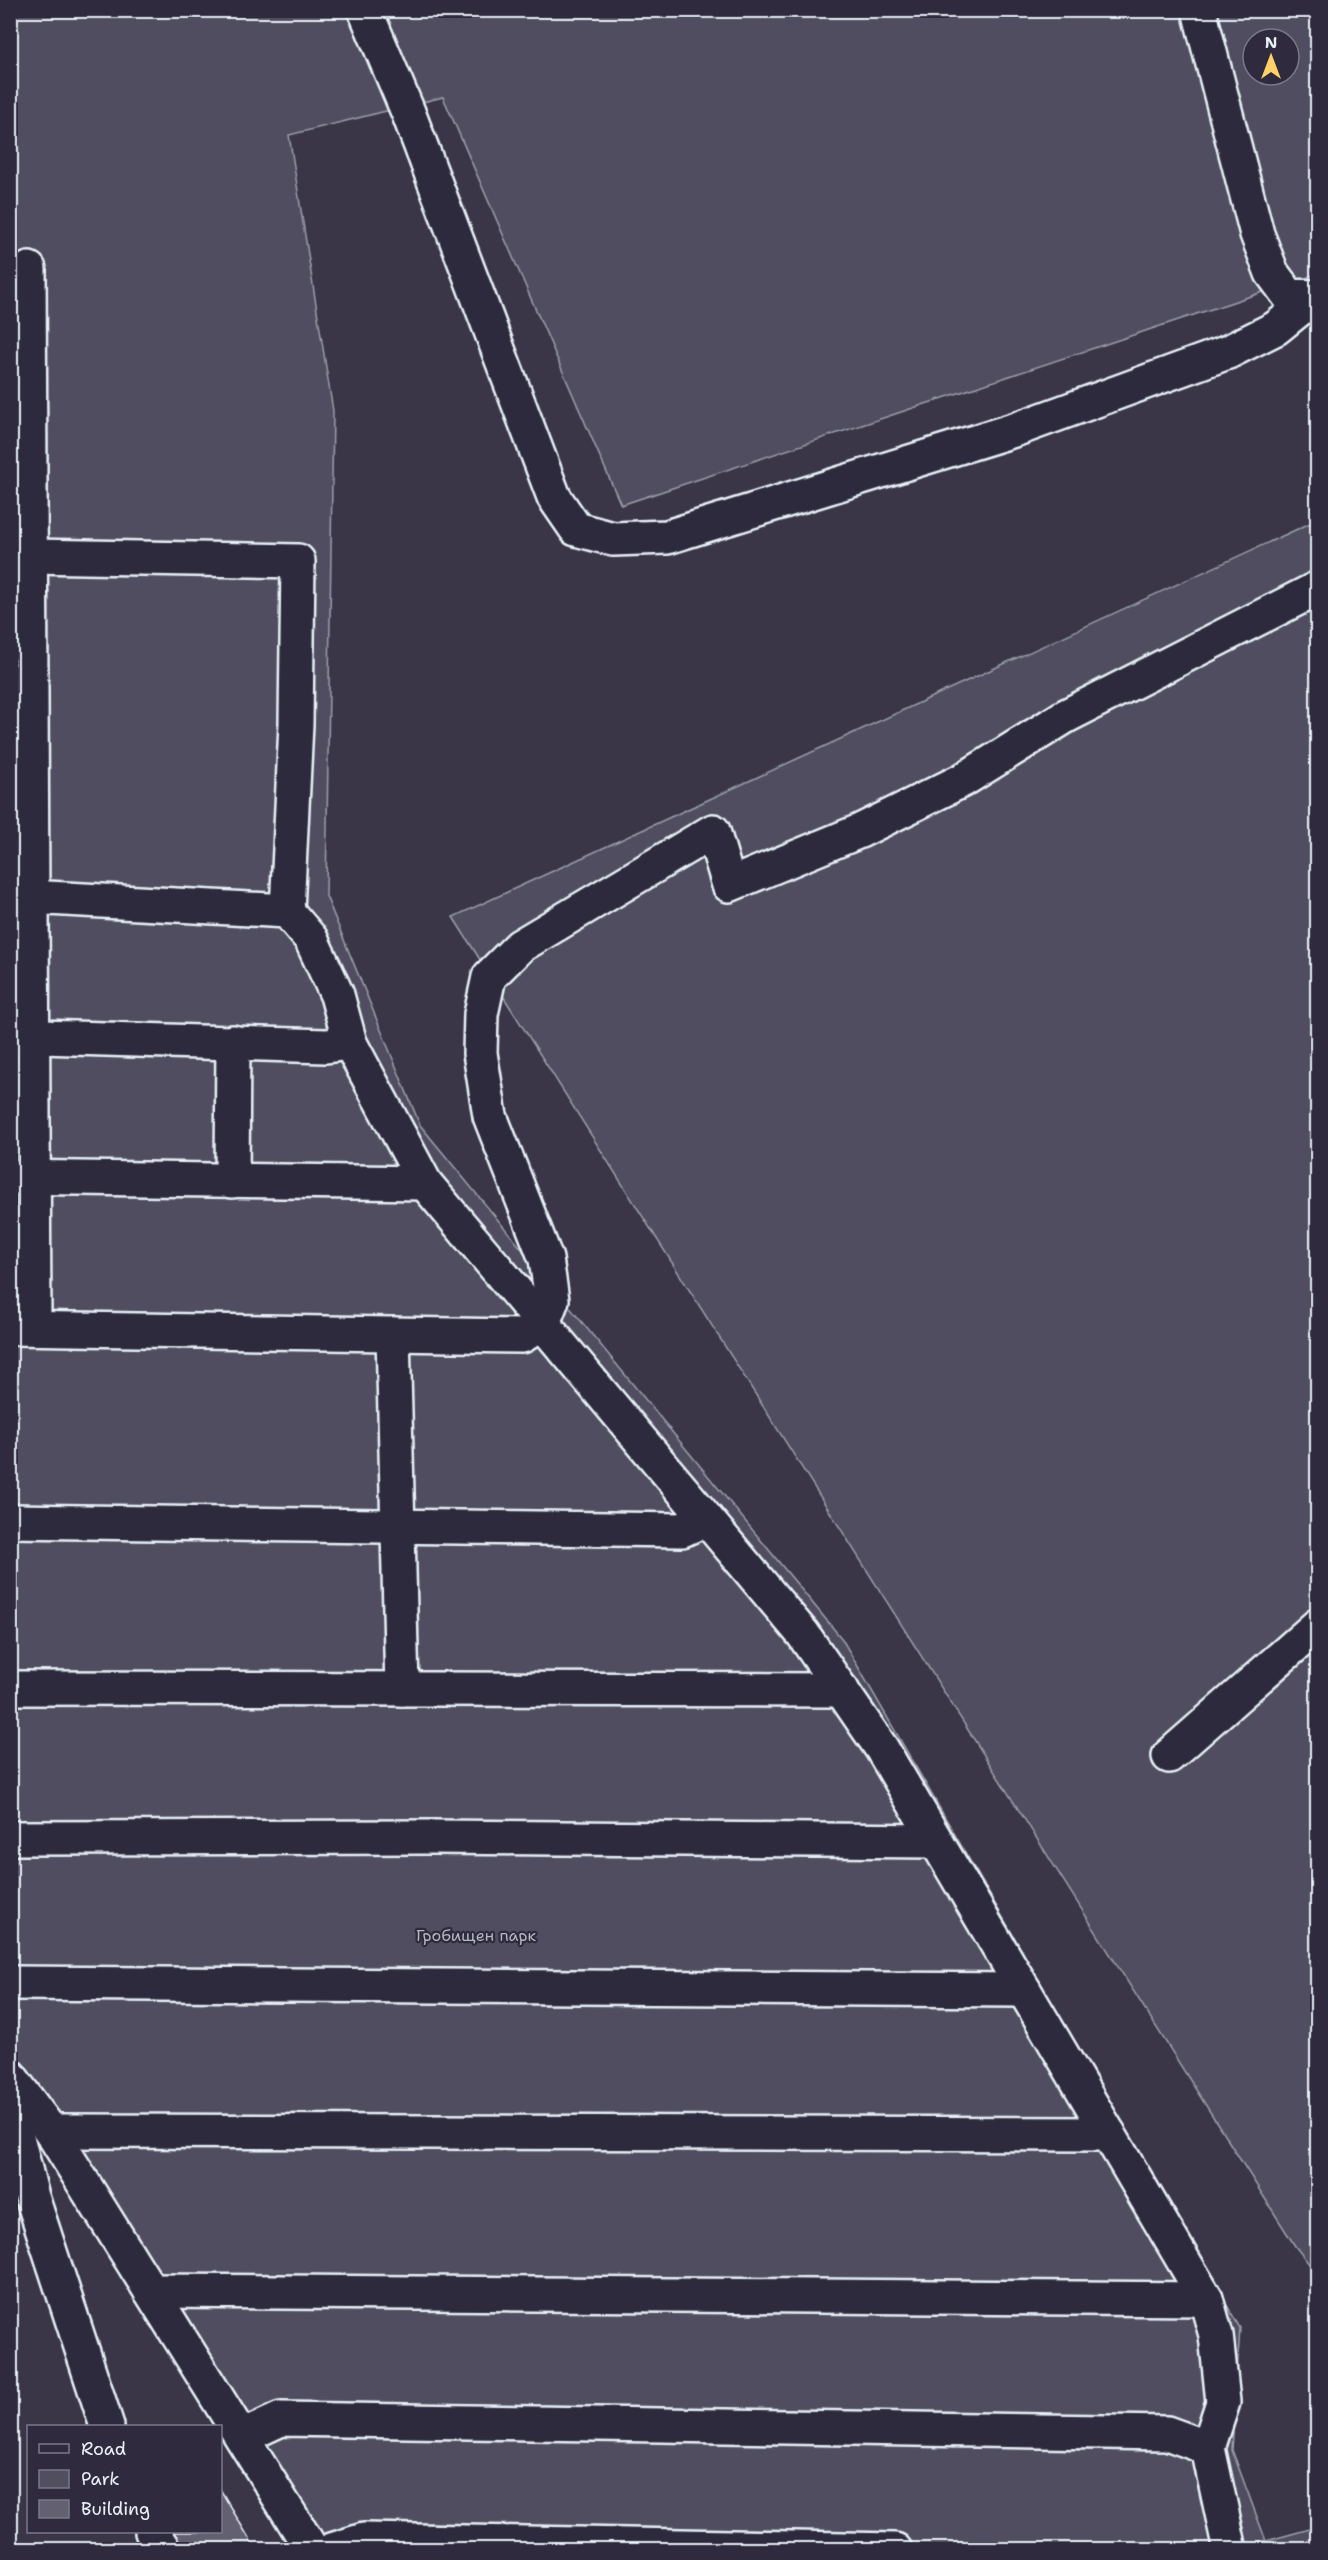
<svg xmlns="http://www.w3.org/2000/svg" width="1328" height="2560" font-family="'Shantell Sans',sans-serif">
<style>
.green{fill:#504e5f;stroke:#9ca0ac;stroke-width:1.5;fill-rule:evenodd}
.building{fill:#636171;stroke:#e8f1f8;stroke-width:1.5}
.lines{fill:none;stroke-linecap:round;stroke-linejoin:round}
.minor-casing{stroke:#e8f1f8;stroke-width:38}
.minor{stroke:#2f2a3d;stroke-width:33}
.labels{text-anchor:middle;stroke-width:4.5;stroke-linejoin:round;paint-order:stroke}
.park-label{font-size:16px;fill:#b3b8c2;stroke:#2f2a3d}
</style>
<rect width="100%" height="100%" fill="#3a3648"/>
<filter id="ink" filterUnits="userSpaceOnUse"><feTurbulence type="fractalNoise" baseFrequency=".0167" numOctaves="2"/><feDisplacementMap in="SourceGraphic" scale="12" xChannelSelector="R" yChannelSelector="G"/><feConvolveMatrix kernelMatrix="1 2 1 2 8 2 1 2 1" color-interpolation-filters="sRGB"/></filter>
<g filter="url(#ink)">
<g class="green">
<path d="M10,11h1307v263l-696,231 -178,-408 -154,38 44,276 -7,485 94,229 422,514 398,689 -8,122 34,91 51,-14v22h-1005l-301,-473zM1253,39h36v36h-36z"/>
<polygon points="1317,520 1317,2274 1295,2246 453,917"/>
</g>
<polygon class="building" points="220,2489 256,2550 181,2550 170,2532 220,2532"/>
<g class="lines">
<g class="minor-casing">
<g id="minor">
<polyline points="365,10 408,112 554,497 576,529 613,539 667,537 1017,429 1228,352 1276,328 1313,298"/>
<polyline points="1199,10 1257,234 1272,273 1289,296 1318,297"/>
<polyline points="29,269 34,1328"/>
<polyline points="30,556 298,561 296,724 287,911"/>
<polyline points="10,896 287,911 311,939 337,995 350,1043 425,1183 803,1634 882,1749 1206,2299 1216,2335 1223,2402 1208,2448 1230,2550"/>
<polyline points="10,1036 326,1046 350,1043"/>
<polyline points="10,1177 425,1183"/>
<polyline points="232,1181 233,1042"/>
<polyline points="10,1328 522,1336 543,1323 552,1300 546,1259 490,1116 480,1053 481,1014 489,977 520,946 713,831 729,885 860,831 963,780 1066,716 1318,588"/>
<polyline points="393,1334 402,1689"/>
<polyline points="10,1521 682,1530 706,1519"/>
<polyline points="10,1688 842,1690"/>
<polyline points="1169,1756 1318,1625"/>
<polyline points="10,1838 432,1837 936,1841"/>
<polyline points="10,1983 1024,1990"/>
<polyline points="10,2076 51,2131 312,2550"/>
<polyline points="10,2109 32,2197 107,2426"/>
<polyline points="51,2131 1109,2134"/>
<polyline points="151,2291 1206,2299"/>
<polyline points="242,2437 281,2419 1167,2433 1208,2448"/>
<polyline points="152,2532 164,2550"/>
<polyline points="332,2550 364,2540 895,2550"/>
</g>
</g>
<use href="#minor" class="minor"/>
</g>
</g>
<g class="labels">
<g class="park-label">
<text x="476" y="1941">Гробищен парк</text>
</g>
</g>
<rect width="1328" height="2560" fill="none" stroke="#2f2a3d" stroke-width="36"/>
<rect x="18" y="18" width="1292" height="2524" fill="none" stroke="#e8f1f8" stroke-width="2" filter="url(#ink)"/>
<rect x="27" y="2425" width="195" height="108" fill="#2f2a3d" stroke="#797a88" stroke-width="1.5"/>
<rect x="39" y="2444" width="30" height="9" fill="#2f2a3d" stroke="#797a88" stroke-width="1.5"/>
<text x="81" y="2455" font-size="18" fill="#e8f1f8">Road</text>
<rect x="39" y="2470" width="30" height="18" fill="#504e5f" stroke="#797a88" stroke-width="1.5"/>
<text x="81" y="2485" font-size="18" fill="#e8f1f8">Park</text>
<rect x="39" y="2500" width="30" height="18" fill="#636171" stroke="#797a88" stroke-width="1.5"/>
<text x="81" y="2515" font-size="18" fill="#e8f1f8">Building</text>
<g transform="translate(1271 57)"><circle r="28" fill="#2f2a3d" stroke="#797a88" stroke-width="1.5"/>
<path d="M0-4.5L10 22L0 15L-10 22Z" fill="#ffd166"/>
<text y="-9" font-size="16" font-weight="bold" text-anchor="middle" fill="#e8f1f8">N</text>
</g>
</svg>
